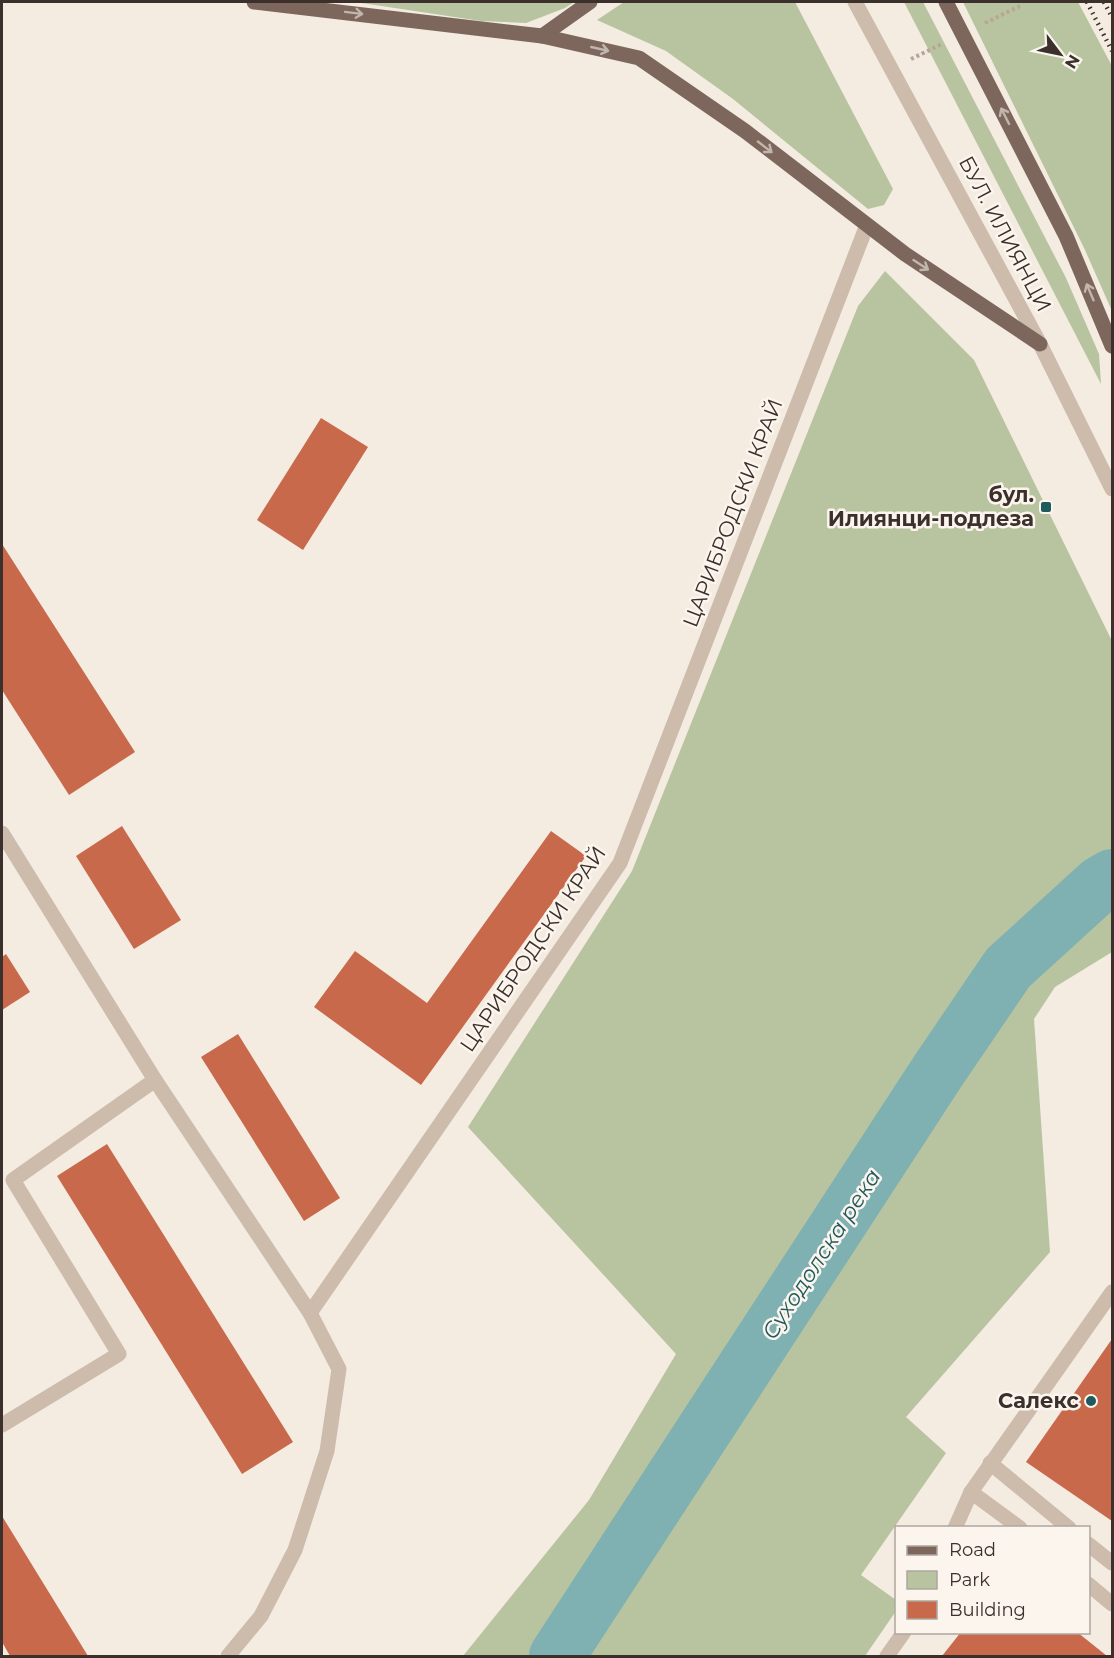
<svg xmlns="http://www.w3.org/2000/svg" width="1114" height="1658" font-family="Montserrat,sans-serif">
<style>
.green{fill:#b8c4a0}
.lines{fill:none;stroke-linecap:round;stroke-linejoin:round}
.river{stroke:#7fb0b2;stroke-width:56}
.building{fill:#c8694b}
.path{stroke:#b9a596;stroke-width:4;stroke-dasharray:3 3;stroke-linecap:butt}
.minor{stroke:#cdbbac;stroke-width:15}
.major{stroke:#7d675c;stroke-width:15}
.rail{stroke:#3b302b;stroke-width:4.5;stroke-dasharray:1.5 4.5;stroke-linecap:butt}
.oneway{stroke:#c2b5ac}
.poi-dot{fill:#1f5a5e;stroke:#fbf5ee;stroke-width:2}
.labels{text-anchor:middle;stroke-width:5;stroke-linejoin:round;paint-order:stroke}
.street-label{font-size:21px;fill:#3b302b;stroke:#fbf5ee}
.poi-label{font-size:21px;font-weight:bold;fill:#3b302b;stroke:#fbf5ee;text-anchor:end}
.water-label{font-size:22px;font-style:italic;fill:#1f5a5e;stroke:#fbf5ee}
</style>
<rect width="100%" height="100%" fill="#f4ebe1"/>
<g class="green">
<polygon points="355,2 574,2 565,8 526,23 481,21"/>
<polygon points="624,2 795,2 893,189 884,205 868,209 733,99 666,51 597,20"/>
<polygon points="904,2 923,2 1066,278 1099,354 1101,384"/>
<polygon points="963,2 1078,2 1112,66 1112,311 1085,250"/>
<polygon points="885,271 974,360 1112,641 1112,952 1055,987 1034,1019 1050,1252 906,1417 946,1453 861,1575 896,1600 896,1611 865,1656 463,1656 589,1500 676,1354 468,1127 632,871 858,306"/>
</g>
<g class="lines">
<polyline class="river" points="557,1656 938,1071 1008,968 1100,884 1112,877"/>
</g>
<g class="building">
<polygon points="321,418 368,447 303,550 257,520"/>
<polygon points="2,544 135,752 69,795 2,690"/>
<polygon points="122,826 181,920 134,949 76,856"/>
<polygon points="551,831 586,856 421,1085 314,1007 355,951 427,1003"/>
<polygon points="6,954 30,992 2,1010 2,957"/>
<polygon points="238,1034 340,1198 304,1221 201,1057"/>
<polygon points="107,1144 293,1442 242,1474 57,1176"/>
<polygon points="1112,1339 1112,1521 1026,1462"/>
<polygon points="2,1516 88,1656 10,1656 2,1642"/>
<polygon points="961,1632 1077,1632 1107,1656 942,1656"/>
</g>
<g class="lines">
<g class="path">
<polyline points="985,23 1020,6"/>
<polyline points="911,59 942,44"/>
</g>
<g class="minor">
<polyline points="855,2 1040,344 1112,489"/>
<polyline points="2,833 155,1080 310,1313 339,1369 327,1451 295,1550 261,1616 228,1656"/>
<polyline points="310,1313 620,863 867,225"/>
<polyline points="2,1425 119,1354 13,1180 155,1080"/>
<polyline points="990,1463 1069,1528"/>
<polyline points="971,1492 1020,1528"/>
<polyline points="955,1528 971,1492 1112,1292"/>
<polyline points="1088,1544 1112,1563"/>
<polyline points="1088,1584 1112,1604"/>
<polyline points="887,1656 904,1632"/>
</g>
<g class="major">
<polyline points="254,2 542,36 639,58 745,131 905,254 1040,344"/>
<polyline points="946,2 1066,236 1112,346"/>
<polyline points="542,36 590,2"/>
</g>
<g class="rail">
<polyline points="1087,2 1112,51"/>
<polyline points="1104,2 1112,17"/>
</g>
</g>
<defs><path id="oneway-shaft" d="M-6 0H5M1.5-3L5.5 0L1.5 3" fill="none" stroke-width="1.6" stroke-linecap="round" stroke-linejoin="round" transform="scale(1.5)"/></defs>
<g class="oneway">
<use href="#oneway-shaft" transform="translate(354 13) rotate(7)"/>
<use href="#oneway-shaft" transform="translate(600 49) rotate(13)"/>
<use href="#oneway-shaft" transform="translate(1005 116) rotate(-117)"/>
<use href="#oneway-shaft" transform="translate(765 147) rotate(38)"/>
<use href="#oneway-shaft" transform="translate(921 265) rotate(33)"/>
<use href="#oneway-shaft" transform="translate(1090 292) rotate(-113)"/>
</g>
<g class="poi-dot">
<rect x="1040" y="501" width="12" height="12" rx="3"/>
<circle cx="1091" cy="1401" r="6"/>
</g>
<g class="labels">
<g class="street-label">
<text transform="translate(1005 234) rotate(62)" y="7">БУЛ. ИЛИЯНЦИ</text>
<text transform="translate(733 513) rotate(-69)" y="7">ЦАРИБРОДСКИ КРАЙ</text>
<text transform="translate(533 949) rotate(-56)" y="7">ЦАРИБРОДСКИ КРАЙ</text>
</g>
<g class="poi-label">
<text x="1034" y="502">бул.<tspan x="1034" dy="24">Илиянци-подлеза</tspan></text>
<text x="1079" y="1408">Салекс</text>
</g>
<g class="water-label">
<text transform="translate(821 1254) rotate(-57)" y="8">Суходолска река</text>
</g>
</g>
<rect width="1114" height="1658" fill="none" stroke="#3b302b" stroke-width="6"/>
<rect x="895" y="1526" width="195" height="108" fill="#fbf5ee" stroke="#aea6a0" stroke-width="1.5"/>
<rect x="907" y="1546" width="30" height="9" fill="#7d675c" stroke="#aea6a0" stroke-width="1.5"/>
<text x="949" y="1556" font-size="18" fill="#3b302b">Road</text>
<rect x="907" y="1571" width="30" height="18" fill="#b8c4a0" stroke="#aea6a0" stroke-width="1.5"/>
<text x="949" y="1586" font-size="18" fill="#3b302b">Park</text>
<rect x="907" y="1601" width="30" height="18" fill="#c8694b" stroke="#aea6a0" stroke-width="1.5"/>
<text x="949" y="1616" font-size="18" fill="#3b302b">Building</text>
<g transform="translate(1060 54) rotate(122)" stroke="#fbf5ee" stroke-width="4.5" paint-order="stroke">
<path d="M0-4.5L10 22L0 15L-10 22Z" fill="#3b302b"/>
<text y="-9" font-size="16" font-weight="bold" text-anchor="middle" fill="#3b302b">N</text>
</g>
</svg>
